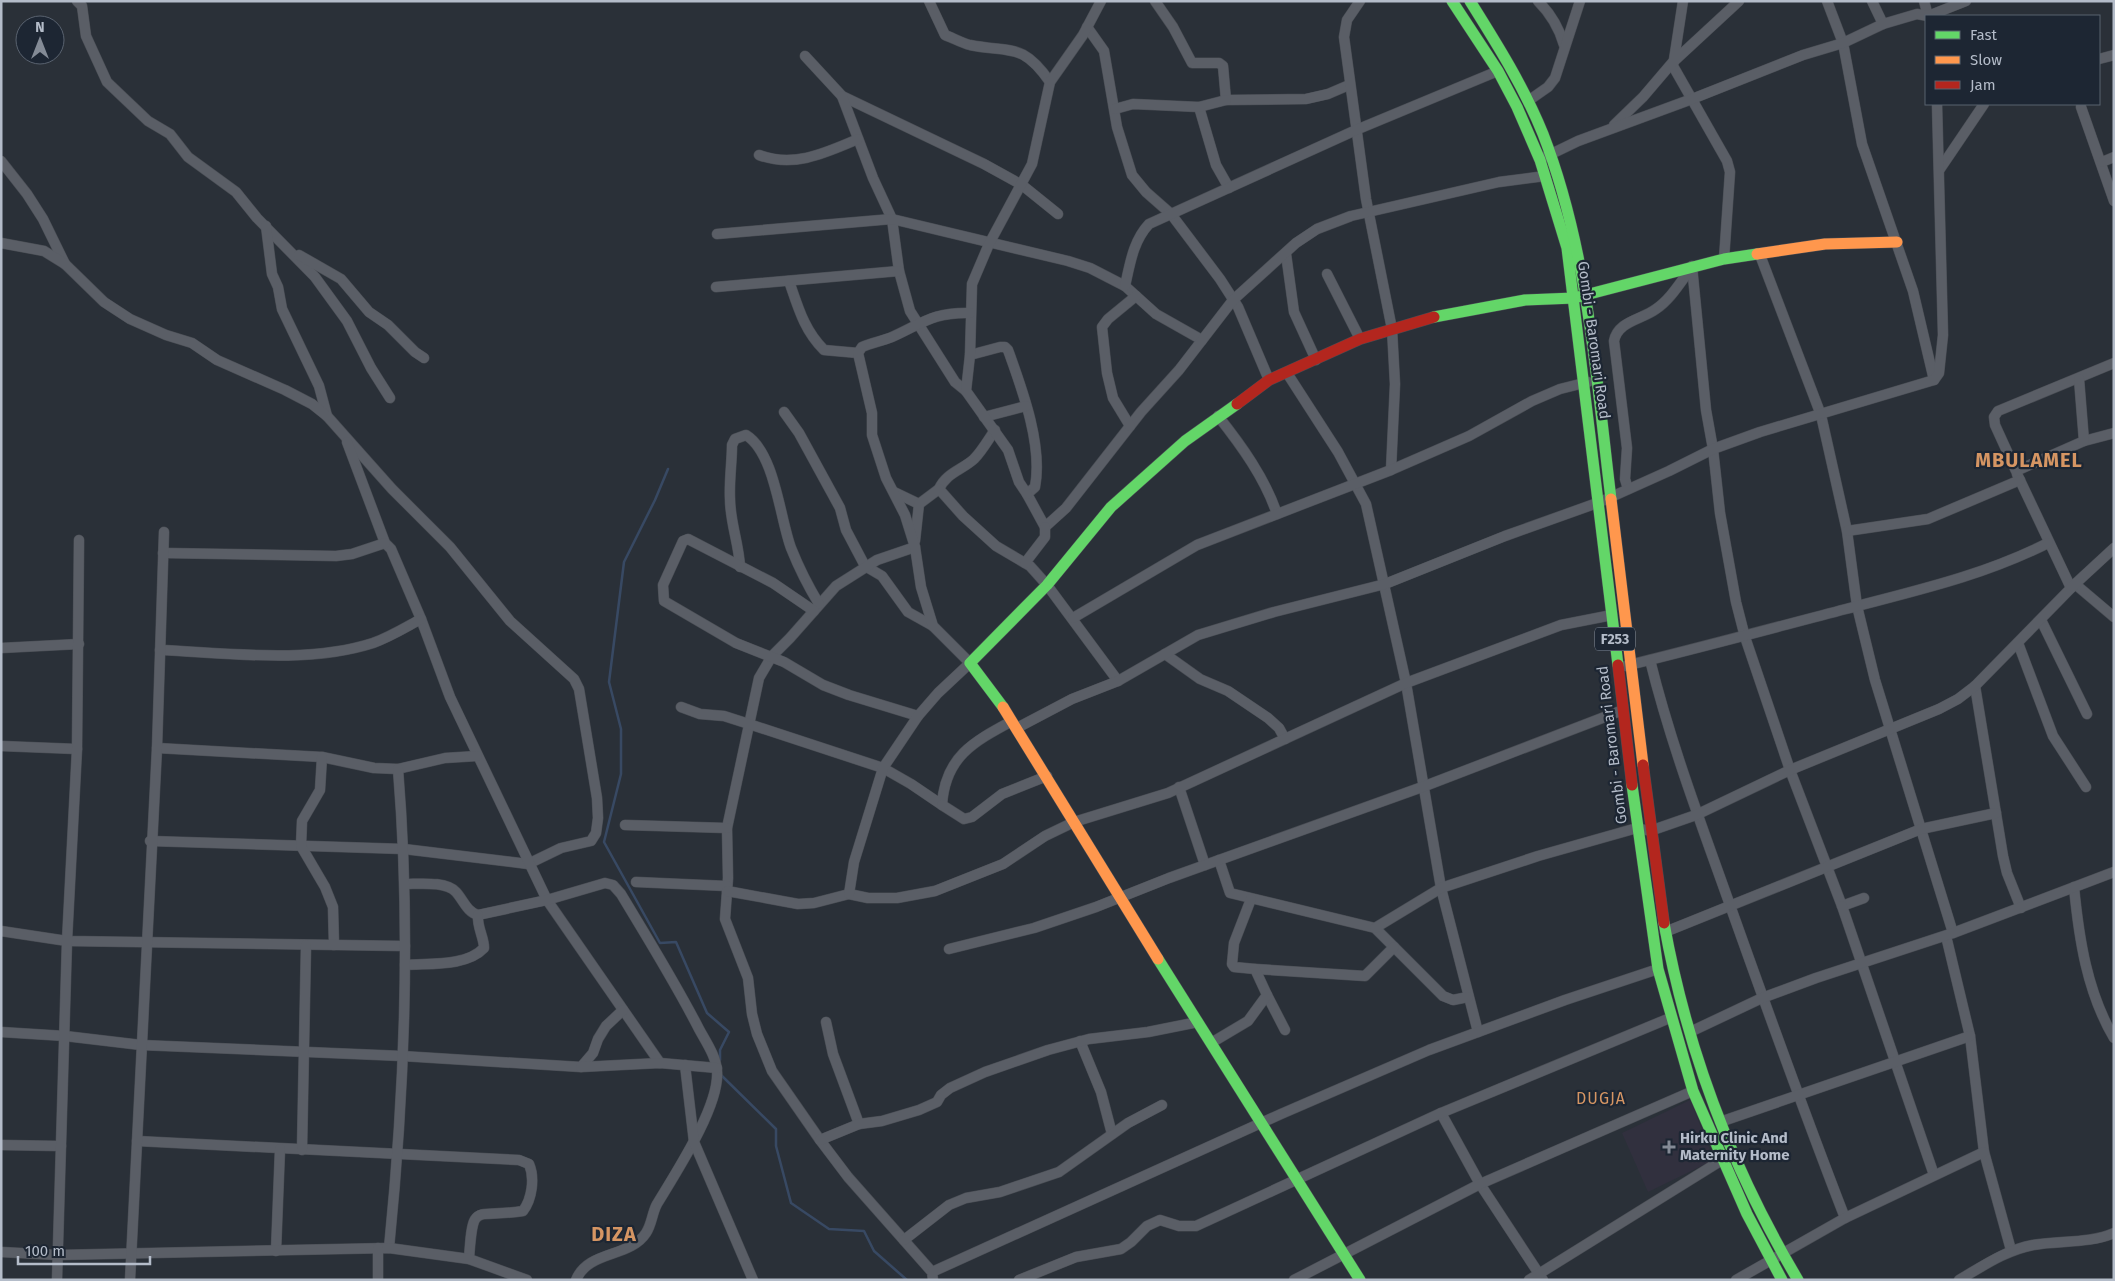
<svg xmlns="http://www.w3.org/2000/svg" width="2115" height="1281" font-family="'Fira Sans',sans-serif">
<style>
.medical{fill:#31303e}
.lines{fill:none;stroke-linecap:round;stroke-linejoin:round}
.stream{stroke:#384963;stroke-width:2.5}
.street-casing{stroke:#484c53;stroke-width:11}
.fast-casing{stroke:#484c53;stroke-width:12}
.slow-casing{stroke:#484c53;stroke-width:12}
.jam-casing{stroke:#484c53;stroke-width:12}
.street{stroke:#5a5e66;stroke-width:10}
.fast{stroke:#63d668;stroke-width:11}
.slow{stroke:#ff974d;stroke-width:11}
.jam{stroke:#b3261e;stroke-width:11}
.poi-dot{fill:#848b96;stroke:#1d2633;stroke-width:2}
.labels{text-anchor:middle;stroke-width:4.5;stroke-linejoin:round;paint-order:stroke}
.shield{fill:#1d2633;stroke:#878f9c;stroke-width:1}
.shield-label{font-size:14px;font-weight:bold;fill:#b4bcc9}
.street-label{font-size:15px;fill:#b4bcc9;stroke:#1d2633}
.poi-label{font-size:15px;font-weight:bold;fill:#b4bcc9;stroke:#1d2633;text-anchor:start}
.neighbourhood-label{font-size:16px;letter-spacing:1px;fill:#d59563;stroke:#1d2633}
.district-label{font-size:20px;font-weight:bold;letter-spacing:1px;fill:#d59563;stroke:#1d2633}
</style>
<rect width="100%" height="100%" fill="#2a3038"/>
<polygon class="medical" points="1690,1100 1714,1160 1648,1192 1622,1133"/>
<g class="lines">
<g class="stream">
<polyline points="668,469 655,500 624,562 609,682 621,729 621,774 604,842 660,943 676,942 707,1013 729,1032 720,1050 720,1060"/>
<polyline points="721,1075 776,1129 776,1146 791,1203 829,1229 864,1231 874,1251 907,1280"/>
</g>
<g class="street-casing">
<g id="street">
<polyline points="77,1 82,6 86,36 107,82 148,121 170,134 188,157 236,192 257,218 315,277 347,321 371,368 390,398"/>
<path d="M929,1l16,34c8,3 17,8 25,10 41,8 52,-3 80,37"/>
<polyline points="1155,1 1173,27 1192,63 1219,63 1223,66 1226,100 1306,99 1328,94 1349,85"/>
<polyline points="1360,1 1347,20 1344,37 1366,199 1392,329 1395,384 1391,470"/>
<path d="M1538,1c13,13 21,26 26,44"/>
<polyline points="1683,1 1673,66 1727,161 1730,172 1724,259"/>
<polyline points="1827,1 1843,43 1862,144 1913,291 1934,380"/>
<polyline points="1872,1 1883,24"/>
<polyline points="1924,1 1928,16"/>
<polyline points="1087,27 1104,51 1117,127 1132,175 1146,192 1171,214 1220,279 1238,307 1269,380"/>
<polyline points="805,56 842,96 984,164 1022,185 1058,214"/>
<polyline points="2099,59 2114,55"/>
<polyline points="842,96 873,178 892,219 899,271 910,311 955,382 966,391"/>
<polyline points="1528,101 1548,87 1555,78 1580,1"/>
<polyline points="1199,107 1216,165 1229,188"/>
<polyline points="2081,107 2114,201"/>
<polyline points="1115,109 1133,104 1199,107 1226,100"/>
<polyline points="1614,125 1643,97 1672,63 1739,1"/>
<path d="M759,155c35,13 66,-2 99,-16"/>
<polyline points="1545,157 1578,141 1692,99 1803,55 1843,43 1883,24 1917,14 1928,16 1966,1"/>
<polyline points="1,161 27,194 43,219 65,264"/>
<polyline points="2102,162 2114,157"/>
<polyline points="1940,169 1984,104"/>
<polyline points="266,226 272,274 278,287 282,309 319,386 327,416"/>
<polyline points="717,234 892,219 1068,261 1090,268 1125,286 1156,314 1202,340"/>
<polyline points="1,243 44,251 65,264 104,302 130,319 166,335 192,343 217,360 285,390 312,404 327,416 392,489 450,547 510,621 574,679 579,689 597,798 598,818 596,833 591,841 561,848 528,864 404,849 150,841"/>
<polyline points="1286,254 1294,312 1316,360"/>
<polyline points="299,255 341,279 369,312 388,325 415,352 424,358"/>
<polyline points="1760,255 1821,415 1847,531 1857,606 1875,680 1953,933"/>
<polyline points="1692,266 1706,410 1713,449 1720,513 1736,602 1745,637 1790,770 1842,906 1864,898"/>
<polyline points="1327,274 1360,339"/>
<path d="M789,281c9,26 15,49 35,69l34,3"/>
<path d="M1125,286c5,-22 8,-45 24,-62l207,-94 142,-59"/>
<polyline points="716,287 899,271"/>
<path d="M970,355l30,-8h5l3,3c14,39 35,95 27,137l-8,7 18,33 21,-19 75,-96 38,-42 54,-70 63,-57 21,-14 34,-13 148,-34 46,-6"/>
<polyline points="2114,363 1998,411 1994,417 1995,425 2016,471 2084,441 2114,433"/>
<polyline points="1287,373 1338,452 1366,504 1406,683 1441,888 1478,1032"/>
<polyline points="2079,379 2084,441"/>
<polyline points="784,412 799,433 840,508 846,530 865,566 882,576 908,612 933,626"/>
<path d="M1218,416c23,29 47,62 59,98"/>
<polyline points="984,417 1026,406"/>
<polyline points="1130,426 1113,398 1107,373 1102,327 1108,319 1136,296"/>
<polyline points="347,442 385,543 391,549 421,619 450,697 547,900 660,1063"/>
<polyline points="2017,474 2071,588"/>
<path d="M939,489c7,-16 23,-19 35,-30 8,-8 14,-19 21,-29"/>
<path d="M1628,489l-3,-10 2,-31 -13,-107c4,-20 27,-21 42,-32 15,-10 25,-28 36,-42"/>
<polyline points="894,492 919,504"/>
<polyline points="1027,494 1019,482 1008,450 966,391 970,355 972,284 989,244 1032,164 1050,82 1083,35 1101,1"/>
<polyline points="1847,531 1928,519 2020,480"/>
<polyline points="915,541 919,504 939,489 963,516 996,546 1030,566 1047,585 1118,681"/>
<polyline points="915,547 877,560 836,586 790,638 772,656 759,678 727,828 728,878 725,919 748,978 752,1014 757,1034 772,1071 820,1140 848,1177 932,1272 933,1280"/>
<polyline points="163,553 336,556 352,554 385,543"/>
<polyline points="1025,563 1045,537 1045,527"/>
<path d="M740,567c-1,-23 -10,-45 -10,-68 -1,-18 2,-37 2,-54l3,-6 11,-4c29,18 34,84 45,113 8,20 17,38 28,56"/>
<polyline points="2075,584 2114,617"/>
<polyline points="814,611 773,583 688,539 683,541 663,585 664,601 736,643 784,662 823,685 849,695 918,716"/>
<polyline points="1073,618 1197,545 1391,470 1469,436 1532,401 1560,389 1588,382"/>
<polyline points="2041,620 2087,714"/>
<polyline points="2018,643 2053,736 2086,787"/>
<polyline points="1,648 79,644"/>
<path d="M160,650c68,3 148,14 213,-7 17,-6 33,-16 48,-24"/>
<polyline points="1165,654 1200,679 1228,691 1268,718 1279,728 1285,739"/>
<path d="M1650,660c21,85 52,166 81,248 37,104 74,207 114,310"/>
<path d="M1625,666c74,-18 148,-38 221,-57 72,-19 136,-33 202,-66"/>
<polyline points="1975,686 2003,856 2007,873 2021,908"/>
<path d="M681,707l19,7 24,2 25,8 134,44 28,16 31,21c3,-48 31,-63 70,-84"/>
<polyline points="1017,728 1072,699 1118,681 1198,635 1274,612 1385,584 1505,536 1600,502 1669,471 1713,449 1760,432 1934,380 1939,373 1943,335 1937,104"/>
<polyline points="1,746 77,749"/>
<polyline points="157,748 322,757 374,768 398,769 445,758 477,756"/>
<polyline points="322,757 320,790 302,821 301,846 325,887 333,907 334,945"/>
<polyline points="1179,787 1205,865"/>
<polyline points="942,805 964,819 972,817 1002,794 1047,776"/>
<polyline points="625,825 727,828"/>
<polyline points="1219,860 1230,893 1375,928 1443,996 1453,1000 1468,997"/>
<polyline points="636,882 727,886"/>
<path d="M405,884c15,0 41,-3 51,8 8,9 11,20 22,23l69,-15 58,-17 8,2 8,9c27,45 54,88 78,135 7,13 17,27 18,42 3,35 -42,103 -60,133 -5,9 -5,20 -11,29 -16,25 -58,17 -70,47"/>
<path d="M2074,887c5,52 13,105 40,151"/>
<polyline points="727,891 798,904 814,903 849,894 868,898 897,898 935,891 1003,864 1045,836 1074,822 1168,793 1406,683 1561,625 1612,615"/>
<path d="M849,894l5,-32 29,-94 35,-52 20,-23 32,-30 -37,-37 -12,-39 -6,-40 -10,-32 -19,-37 -14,-43v-22l-14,-60 4,-6c9,-4 20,-6 30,-10 31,-14 41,-25 78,-24"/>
<polyline points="1842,906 1934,1175"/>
<polyline points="1375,928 1441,888 1538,856 1637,828 1650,831 1696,815 1790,770 1939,709 1958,699 1975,686 2075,584 2114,548"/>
<polyline points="1,931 67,941 405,946"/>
<polyline points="1665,932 1921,829 1996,813"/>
<polyline points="1946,936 1970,1036 1984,1152 2011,1250"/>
<polyline points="949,949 1034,928 1096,907 1169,878 1425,786 1623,710"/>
<path d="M405,965c24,-2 61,2 79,-17 0,-11 -7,-20 -6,-33"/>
<polyline points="1255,969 1365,976 1394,947"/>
<polyline points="1267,995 1285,1030"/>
<polyline points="826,1022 833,1054 859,1124"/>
<polyline points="1,1032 65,1036 141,1045 402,1056 581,1067 593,1053 598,1039 606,1026 623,1010"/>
<polyline points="1690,1032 1762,998 1816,978 1953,933 2114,872"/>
<polyline points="1080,1041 1101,1092 1112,1134"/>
<polyline points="1211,1043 1248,1021 1267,995 1255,969 1234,967 1232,964 1234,943 1251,899"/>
<polyline points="685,1065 694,1142 753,1280"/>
<polyline points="581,1067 660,1063 717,1068"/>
<polyline points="1441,1113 1480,1184 1543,1280"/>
<polyline points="1720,1122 1970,1036"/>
<polyline points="820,1140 859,1124 882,1121 919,1110 937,1102 941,1095 950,1088 985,1072 1048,1050 1089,1039 1148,1032 1198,1022"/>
<path d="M137,1141l382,19 10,4c6,14 3,35 -6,47 -49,8 -50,-12 -54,48"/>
<polyline points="1,1145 61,1146"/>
<polyline points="302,1150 306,945"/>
<polyline points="904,1240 949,1205 966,1198 1000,1192 1059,1172 1128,1123 1162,1105"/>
<path d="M389,1248c16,-159 22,-320 9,-479"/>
<polyline points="276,1251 280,1149"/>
<polyline points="1,1252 58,1255 389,1248 469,1259 527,1280"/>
<polyline points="932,1272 1281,1114 1429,1050 1565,1000 1658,969"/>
<polyline points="57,1280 67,941 77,749 79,540"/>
<polyline points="130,1280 157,748 164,532"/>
<polyline points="378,1280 378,1248"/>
<polyline points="1019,1280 1076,1257 1121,1249 1131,1242 1147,1226 1160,1220 1179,1226 1196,1226 1441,1113 1670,1018"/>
<polyline points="1294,1280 1480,1184 1693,1091"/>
<polyline points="1529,1280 1722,1160"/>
<polyline points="1736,1280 1845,1218 1984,1152"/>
<path d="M1959,1280c24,-14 47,-30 74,-35 26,-5 56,-1 81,-12"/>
</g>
</g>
<g class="fast-casing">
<g id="fast">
<polyline points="1452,1 1498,71 1517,107 1540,160 1567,248 1618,665"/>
<path d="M1470,1c27,43 54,86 73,133 45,116 53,243 68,365"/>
<polyline points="1434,317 1525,300 1574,298 1724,259 1757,254"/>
<polyline points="1003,707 970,663 1047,585 1111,507 1185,441 1237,404"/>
<polyline points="1632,785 1658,969 1693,1091 1747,1214 1782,1280"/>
<path d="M1664,923c23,128 68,246 134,357"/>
<polyline points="1158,959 1360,1280"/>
</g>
</g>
<g class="slow-casing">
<g id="slow">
<polyline points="1757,254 1825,244 1897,242"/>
<polyline points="1611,499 1643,765"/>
<polyline points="1003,707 1158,959"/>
</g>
</g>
<g class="jam-casing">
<g id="jam">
<polyline points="1237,404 1269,380 1360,339 1434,317"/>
<polyline points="1618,665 1632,785"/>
<polyline points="1643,765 1664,923"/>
</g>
</g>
<use href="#street" class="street"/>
<use href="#fast" class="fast"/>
<use href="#slow" class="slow"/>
<use href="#jam" class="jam"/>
</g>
<path class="poi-dot" d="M1666.5 1139.5h5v5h5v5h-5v5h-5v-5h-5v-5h5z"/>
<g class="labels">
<rect class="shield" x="1595" y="627.5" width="40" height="23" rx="4"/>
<g class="shield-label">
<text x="1615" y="644">F253</text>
</g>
<g class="street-label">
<text transform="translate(1594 340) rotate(82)" y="5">Gombi - Baromari Road</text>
<text transform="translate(1612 745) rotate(-97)" y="5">Gombi - Baromari Road</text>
</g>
<g class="poi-label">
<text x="1680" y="1143">Hirku Clinic And<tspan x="1680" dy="17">Maternity Home</tspan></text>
</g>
<g class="neighbourhood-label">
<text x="1601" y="1104">DUGJA</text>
</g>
<g class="district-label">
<text x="2029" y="467">MBULAMEL</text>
<text x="614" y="1241">DIZA</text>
</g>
</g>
<rect width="2115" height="1281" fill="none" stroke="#b4bcc9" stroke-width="5"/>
<rect x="1925" y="15" width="175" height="90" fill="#1d2633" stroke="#59626f"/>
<rect x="1935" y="31" width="25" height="8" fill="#63d668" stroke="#59626f"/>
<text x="1970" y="40" font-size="15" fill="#b4bcc9">Fast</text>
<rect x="1935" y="56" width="25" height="8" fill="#ff974d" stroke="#59626f"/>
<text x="1970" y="65" font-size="15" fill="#b4bcc9">Slow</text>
<rect x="1935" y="81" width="25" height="8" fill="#b3261e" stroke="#59626f"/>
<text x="1970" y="90" font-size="15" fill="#b4bcc9">Jam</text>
<g transform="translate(40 40)"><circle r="24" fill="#1d2633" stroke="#59626f"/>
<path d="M0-4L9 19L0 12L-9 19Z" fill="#848b96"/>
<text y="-8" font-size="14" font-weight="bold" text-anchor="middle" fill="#b4bcc9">N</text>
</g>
<path d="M18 1256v8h132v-8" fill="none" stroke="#b4bcc9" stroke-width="2.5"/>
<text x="25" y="1256" font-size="15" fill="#b4bcc9" stroke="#1d2633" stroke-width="4" paint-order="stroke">100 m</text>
</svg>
